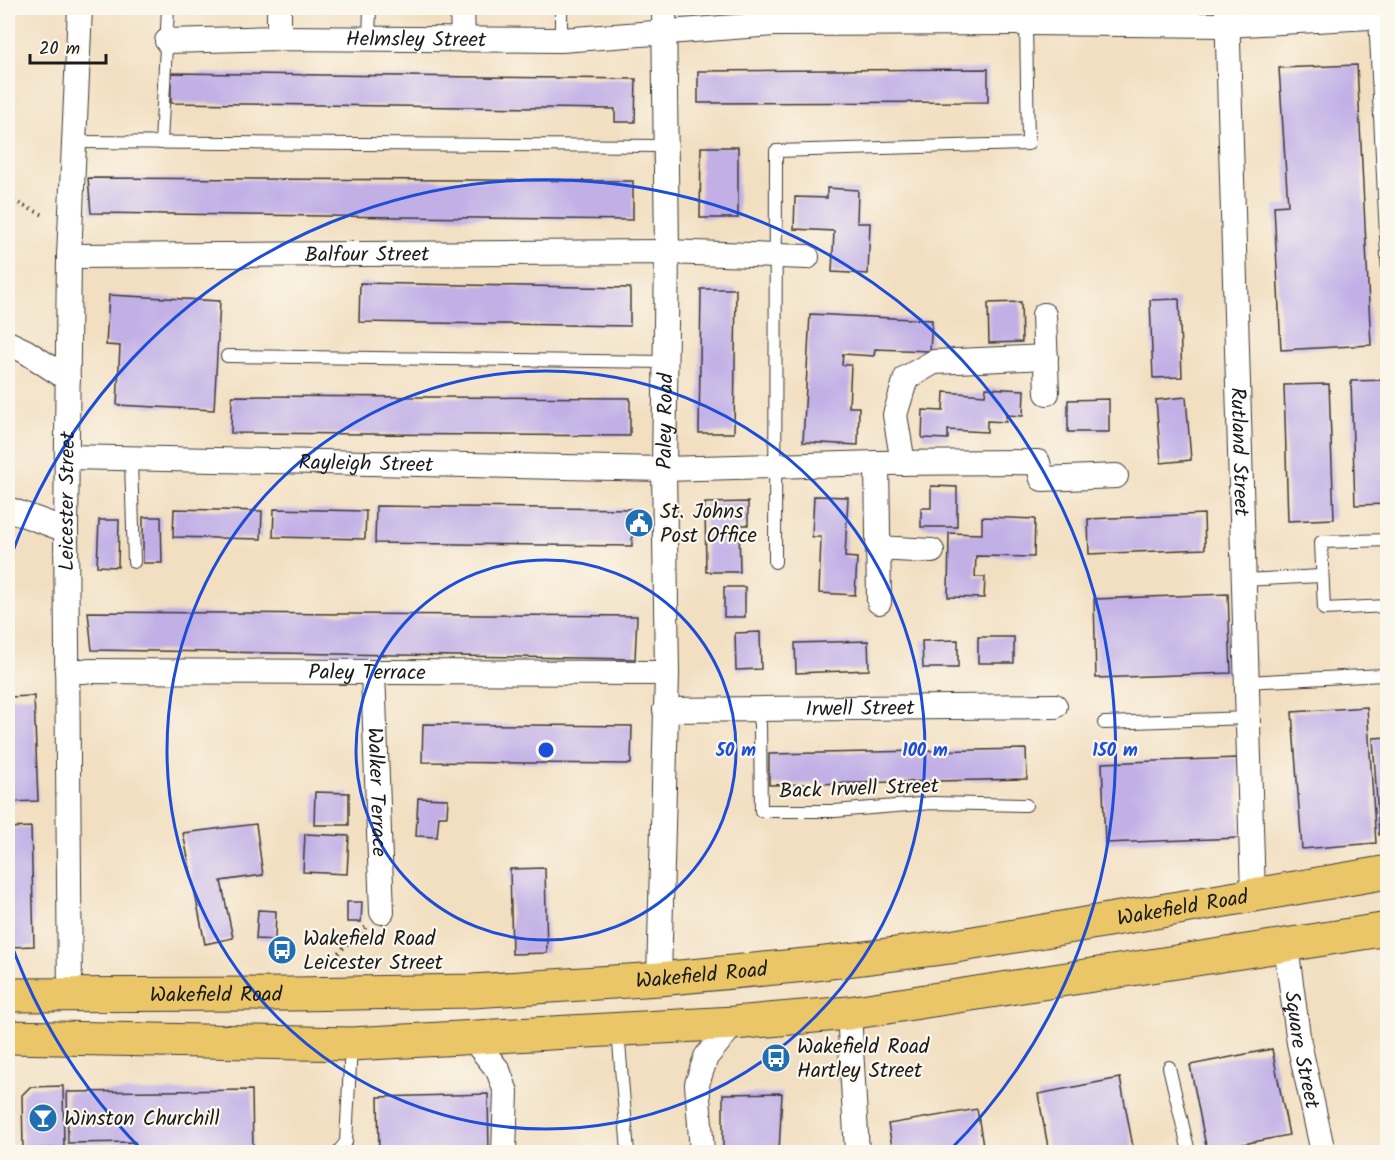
<svg xmlns="http://www.w3.org/2000/svg" width="1395" height="1160" font-family="Kalam,sans-serif">
<style>
.building{fill:#c1afe6}
.lines{fill:none;stroke-linecap:round;stroke-linejoin:round}
.lane-casing{stroke:#3c3935;stroke-width:14}
.street-casing{stroke:#3c3935;stroke-width:26}
.primary-casing{stroke:#3c3935;stroke-width:35}
.path{stroke:#3c3935;stroke-width:4;stroke-dasharray:1.5 4.5;stroke-linecap:butt}
.lane{stroke:#fff;stroke-width:12}
.street{stroke:#fff;stroke-width:24}
.primary{stroke:#eac669;stroke-width:33}
.ring{fill:none;stroke:#1d4ed8;stroke-width:3}
.labels{text-anchor:middle;stroke-width:4.5;stroke-linejoin:round;paint-order:stroke}
.street-label{font-size:21px;fill:#1c1c1c;stroke:#fbf7ec}
.poi-label{font-size:21px;fill:#1c1c1c;stroke:#fbf7ec;text-anchor:start}
.centre{fill:#1d4ed8;stroke:#fbf7ec;stroke-width:3}
.ring-label{font-size:18px;text-anchor:middle;font-weight:bold;fill:#1d4ed8;stroke:#fbf7ec;stroke-width:4.5;stroke-linejoin:round;paint-order:stroke}
</style>
<rect width="100%" height="100%" fill="#fbf7ec"/>
<filter id="ink" filterUnits="userSpaceOnUse"><feTurbulence type="fractalNoise" baseFrequency=".0167" numOctaves="2"/><feDisplacementMap in="SourceGraphic" scale="12" xChannelSelector="R" yChannelSelector="G"/><feConvolveMatrix kernelMatrix="1 2 1 2 8 2 1 2 1" color-interpolation-filters="sRGB"/></filter>
<filter id="wash" filterUnits="userSpaceOnUse"><feTurbulence type="fractalNoise" baseFrequency=".008" numOctaves="4" result="noise"/><feDisplacementMap in="SourceGraphic" scale="24" xChannelSelector="R" yChannelSelector="G"/><feGaussianBlur stdDeviation="1.35" result="paint"/><feColorMatrix in="noise" values="0 0 0 0 0 0 0 0 0 0 0 0 0 0 0 0 0 1.4 0 .05"/><feComposite in="paint" operator="in"/></filter>
<g filter="url(#wash)">
<rect width="100%" height="100%" fill="#f2dfc1"/>
<g id="blocks">
<g class="building">
<polygon points="1357,65 1371,345 1281,350 1274,206 1288,205 1279,68"/>
<polygon points="988,69 988,102 698,103 698,71"/>
<polygon points="171,73 636,79 635,122 615,122 615,109 171,103"/>
<polygon points="701,147 738,147 738,218 700,218"/>
<polygon points="88,178 633,181 633,220 91,213"/>
<polygon points="827,188 858,190 857,223 870,223 868,274 832,272 834,231 794,229 795,197 827,198"/>
<polygon points="360,283 630,288 630,326 359,322"/>
<polygon points="701,289 736,289 734,433 699,433"/>
<polygon points="109,295 220,301 214,410 117,405 120,346 106,345"/>
<polygon points="1179,299 1182,377 1153,378 1150,300"/>
<polygon points="1021,302 1022,342 989,343 988,303"/>
<polygon points="810,314 932,320 930,351 875,349 874,356 843,354 842,365 851,365 849,407 859,407 858,445 803,442"/>
<polygon points="1388,380 1388,504 1355,505 1351,381"/>
<polygon points="1329,384 1334,519 1288,521 1284,385"/>
<polygon points="986,388 1024,390 1023,416 1006,415 1006,422 987,421 987,432 948,430 948,439 922,438 923,410 943,411 944,392 985,395"/>
<polygon points="232,396 630,398 630,436 231,433"/>
<polygon points="1186,397 1191,460 1161,463 1156,400"/>
<polygon points="1109,399 1109,432 1068,432 1068,400"/>
<polygon points="931,486 957,487 957,527 921,527 921,508 931,508"/>
<polygon points="814,496 848,497 845,557 857,558 855,595 819,593 821,537 812,537"/>
<polygon points="748,502 748,525 739,525 740,572 706,572 705,503"/>
<polygon points="376,506 632,509 632,546 375,543"/>
<polygon points="174,509 262,511 261,539 173,537"/>
<polygon points="274,509 366,511 365,539 273,537"/>
<polygon points="1204,514 1205,549 1089,554 1088,519"/>
<polygon points="143,517 161,517 162,563 143,563"/>
<polygon points="982,517 1035,519 1034,557 976,556 975,577 985,577 984,598 948,597 949,533 982,534"/>
<polygon points="99,520 119,520 118,567 97,566"/>
<rect x="724" y="587" width="21" height="30"/>
<polygon points="1228,594 1231,673 1096,678 1094,599"/>
<polygon points="88,612 637,616 635,659 92,650"/>
<polygon points="760,632 761,669 736,670 735,633"/>
<rect x="978" y="637" width="36" height="26"/>
<polygon points="958,640 958,668 923,668 922,641"/>
<polygon points="868,641 869,670 796,673 795,643"/>
<polygon points="34,696 38,801 10,802 8,697"/>
<polygon points="1367,707 1376,843 1302,849 1292,712"/>
<polygon points="423,724 632,726 631,764 422,762"/>
<polygon points="1388,737 1388,834 1379,835 1373,738"/>
<polygon points="1026,749 1027,779 769,785 769,754"/>
<polygon points="1237,758 1240,838 1105,843 1102,763"/>
<polygon points="315,792 349,793 349,825 314,825"/>
<polygon points="418,798 448,799 447,816 439,816 437,837 416,836"/>
<polygon points="256,824 263,875 221,881 233,938 205,944 183,833"/>
<polygon points="31,827 34,946 11,947 8,828"/>
<polygon points="305,834 349,836 347,874 303,872"/>
<polygon points="545,868 547,953 512,954 510,869"/>
<polygon points="347,902 362,902 361,922 347,922"/>
<polygon points="258,910 276,911 275,940 256,939"/>
<polygon points="1272,1049 1289,1135 1207,1151 1190,1065"/>
<polygon points="1120,1078 1134,1152 1049,1152 1038,1094"/>
<polygon points="63,1086 64,1148 23,1149 22,1095 30,1087"/>
<polygon points="252,1090 253,1152 135,1152 135,1142 68,1143 67,1092"/>
<polygon points="782,1093 779,1152 723,1152 723,1094"/>
<polygon points="488,1094 489,1152 379,1152 378,1097"/>
<polygon points="977,1109 984,1152 893,1152 888,1124"/>
</g>
</g>
</g>
<g filter="url(#ink)">
<use href="#blocks" fill-opacity="0" stroke="#3c3935" stroke-width="1.5"/>
<g class="lines">
<g class="lane-casing">
<g id="lane">
<polyline points="1375,17 1388,275"/>
<polyline points="369,39 370,8"/>
<polyline points="561,40 561,8"/>
<polyline points="76,142 666,146"/>
<polyline points="161,143 168,8"/>
<polyline points="227,356 665,362"/>
<polyline points="131,460 134,562"/>
<polyline points="1388,540 1321,542 1324,609 1388,606"/>
<polyline points="775,562 776,151 1028,144 1026,23"/>
<polyline points="1243,580 1321,576"/>
<polyline points="1246,682 1383,675"/>
<polyline points="757,708 760,725 761,811 835,811 932,803 1026,805"/>
<polyline points="1104,723 1248,718"/>
<polyline points="618,1031 628,1152"/>
<polyline points="1169,1067 1189,1152"/>
<polyline points="338,1152 346,1142 351,1045"/>
</g>
</g>
<g class="street-casing">
<g id="street">
<polyline points="279,8 279,38"/>
<polyline points="462,8 463,40"/>
<path id="s1" d="M1227,8l26,887"/>
<path id="s2" d="M167,41l112,-3 282,2 213,-16 252,-1 201,2 161,-9"/>
<path id="s3" d="M69,256l598,-4 140,5"/>
<polyline points="1044,315 1047,393"/>
<polyline points="8,343 25,351 68,379"/>
<path id="s4" d="M68,457l596,12 213,-6 161,-1 4,17 74,-3"/>
<polyline points="877,463 879,602"/>
<polyline points="903,463 895,415 906,378 934,362 1046,357"/>
<polyline points="8,509 66,530"/>
<polyline points="878,548 932,551"/>
<path id="s5" d="M67,671l600,2"/>
<path id="s6" d="M373,672l9,240"/>
<path id="s7" d="M665,710l390,-4"/>
<path id="s8" d="M1286,946l13,97 24,109"/>
<path id="s9" d="M659,979l8,-306 -3,-204 3,-217 -3,-244"/>
<path id="s10" d="M70,995l-4,-465 3,-274 11,-248"/>
<polyline points="849,1013 857,1152"/>
<polyline points="473,1039 498,1070 506,1092 504,1152"/>
<polyline points="702,1152 697,1084 706,1057 734,1023"/>
</g>
</g>
<g class="primary-casing">
<g id="primary">
<path id="s11" d="M8,995l286,-1 179,-3 186,-12 157,-15 134,-17 438,-75"/>
<polyline points="8,1037 351,1044 734,1023 849,1013 1388,929"/>
</g>
</g>
<g class="path">
<polyline points="8,199 46,216"/>
<polyline points="325,965 366,927"/>
</g>
<use href="#lane" class="lane"/>
<use href="#street" class="street"/>
<use href="#primary" class="primary"/>
</g>
</g>
<g class="ring">
<circle cx="546" cy="750" r="190"/>
<circle cx="546" cy="750" r="379"/>
<path d="M144 1152A569 569 0 0 1 8 935M8 565A569 569 0 1 1 948 1152"/>
</g>
<defs>
<g id="civic-disc" transform="scale(1.5)"><circle r="9.5" fill="#1f6fb2" stroke="#fbf7ec"/><path d="M-.6-6.5H3V-4.5H.6V-3L4-1V1h2V6H-6V1h2V-1L-.6-3ZM-1.2 2.5V6h2.4V2.5Z" fill="#fff"/></g>
<g id="bus-disc" transform="scale(1.5)"><circle r="9.5" fill="#1f6fb2" stroke="#fbf7ec"/><path d="M-5-6H5V4H4V6H2V4H-2V6H-4V4H-5ZM-3.5-4V0h7V-4ZM-3.5 1.2v1.5H-2V1.2ZM2 1.2v1.5H3.5V1.2Z" fill="#fff"/></g>
<g id="bar-disc" transform="scale(1.5)"><circle r="9.5" fill="#1f6fb2" stroke="#fbf7ec"/><path d="M-6-5H6L.8 .8V4.5H3.5V6h-7V4.5H-.8V.8Z" fill="#fff"/></g>
</defs>
<g fill-rule="evenodd">
<use href="#civic-disc" x="639" y="523"/>
<use href="#bus-disc" x="282" y="950"/>
<use href="#bus-disc" x="776" y="1058"/>
<use href="#bar-disc" x="43" y="1118"/>
</g>
<g class="labels">
<g class="street-label">
<text dy="7" stroke="none"><textPath href="#s2" startOffset="249">Helmsley Street</textPath></text>
<text dy="7" stroke="none"><textPath href="#s3" startOffset="298">Balfour Street</textPath></text>
<text dy="7" stroke="none"><textPath href="#s9" startOffset="558">Paley Road</textPath></text>
<text dy="7" stroke="none"><textPath href="#s1" startOffset="444">Rutland Street</textPath></text>
<text dy="7" stroke="none"><textPath href="#s4" startOffset="298">Rayleigh Street</textPath></text>
<text dy="7" stroke="none"><textPath href="#s10" startOffset="494">Leicester Street</textPath></text>
<text dy="7" stroke="none"><textPath href="#s5" startOffset="300">Paley Terrace</textPath></text>
<text dy="7" stroke="none"><textPath href="#s7" startOffset="195">Irwell Street</textPath></text>
<text transform="translate(859 788) rotate(-2)" y="7">Back Irwell Street</text>
<text dy="7" stroke="none"><textPath href="#s6" startOffset="120">Walker Terrace</textPath></text>
<text dy="7" stroke="none"><textPath href="#s11" startOffset="1180">Wakefield Road</textPath></text>
<text dy="7" stroke="none"><textPath href="#s11" startOffset="694">Wakefield Road</textPath></text>
<text dy="7" stroke="none"><textPath href="#s11" startOffset="208">Wakefield Road</textPath></text>
<text dy="7" stroke="none"><textPath href="#s8" startOffset="105">Square Street</textPath></text>
</g>
<g class="poi-label">
<text x="660" y="518">St. Johns<tspan x="660" dy="24">Post Office</tspan></text>
<text x="303" y="945">Wakefield Road<tspan x="303" dy="24">Leicester Street</tspan></text>
<text x="797" y="1053">Wakefield Road<tspan x="797" dy="24">Hartley Street</tspan></text>
<text x="64" y="1125">Winston Churchill</text>
</g>
</g>
<circle cx="546" cy="750" r="9" class="centre"/>
<g class="ring-label">
<text x="736" y="756">50 m</text>
<text x="925" y="756">100 m</text>
<text x="1115" y="756">150 m</text>
</g>
<rect width="1395" height="1160" fill="none" stroke="#fbf7ec" stroke-width="30"/>
<path d="M30 54v9h76v-9" fill="none" stroke="#1c1c1c" stroke-width="3"/>
<text x="39" y="54" font-size="18" fill="#1c1c1c" stroke="#fbf7ec" stroke-width="4.5" paint-order="stroke">20 m</text>
</svg>
